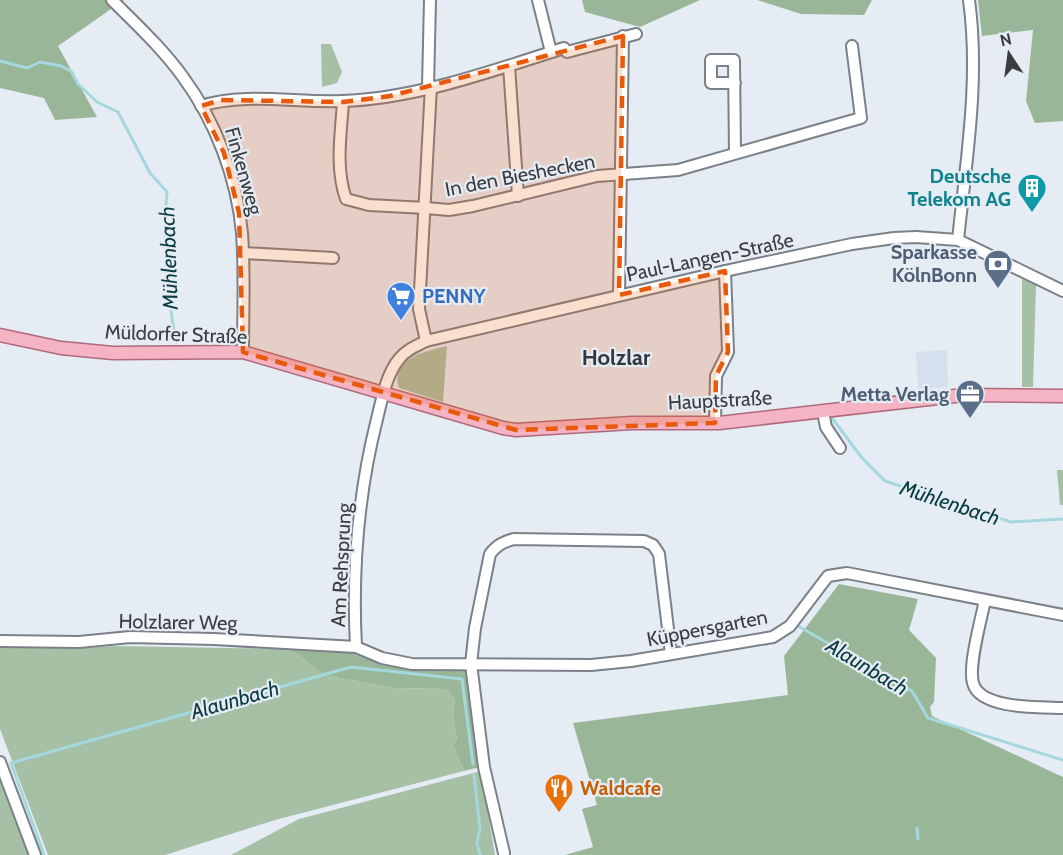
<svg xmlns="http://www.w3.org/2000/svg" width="1063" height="855" font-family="Cabin,sans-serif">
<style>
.built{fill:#d4e0ed}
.green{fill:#a6c0a6}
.forest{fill:#99b798}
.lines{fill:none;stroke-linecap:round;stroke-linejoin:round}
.stream{stroke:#a4d8de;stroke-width:3}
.minor-casing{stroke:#7b8188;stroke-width:14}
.major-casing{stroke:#ae6a7c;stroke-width:15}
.minor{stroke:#fff;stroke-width:10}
.major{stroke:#f4b4c4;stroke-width:12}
.marked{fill:#e8590c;fill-opacity:0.2;stroke:#e8590c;stroke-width:4.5;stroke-dasharray:12 8;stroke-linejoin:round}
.labels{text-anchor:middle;stroke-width:4.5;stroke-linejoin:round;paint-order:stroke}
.street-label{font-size:20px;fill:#3a3d40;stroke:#e5ecf4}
.culture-label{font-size:20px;font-weight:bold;fill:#0d838f;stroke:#e5ecf4;text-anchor:end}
.service-label{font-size:20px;font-weight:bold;fill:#4e5e75;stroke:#e5ecf4;text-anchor:end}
.shop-label{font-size:20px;font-weight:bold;fill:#366cbe;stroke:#e5ecf4;text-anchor:start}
.food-label{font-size:20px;font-weight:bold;fill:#c56008;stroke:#e5ecf4;text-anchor:start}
.water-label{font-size:21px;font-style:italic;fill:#0a3c41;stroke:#e5ecf4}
.quarter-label{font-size:22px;font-weight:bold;fill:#32383e;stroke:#e5ecf4}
</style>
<rect width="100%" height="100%" fill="#e5ecf4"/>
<polygon class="built" points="947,350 948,387 918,389 916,352"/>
<g class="green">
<polygon points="321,44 331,44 342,72 337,83 322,87"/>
<polygon points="1022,279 1036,285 1033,387 1022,387"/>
<path d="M447,346l-4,56 -44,-14c-9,-30 27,-37 48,-42z"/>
<polygon points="1057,470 1063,470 1063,505 1060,505"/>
<polygon points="113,646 290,649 325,675 393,688 447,689 455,700 453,716 457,739 453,745 464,771 275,820 165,855 48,855 0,729 0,648 82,648"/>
<polygon points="0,771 29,855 0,855"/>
<polygon points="481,771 495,855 231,855 299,819"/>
</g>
<g class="forest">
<polygon points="0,0 124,0 58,46 97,117 55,120 44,98 0,88"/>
<polygon points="582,0 700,0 640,27 585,12"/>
<polygon points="757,0 872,0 864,15 801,14"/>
<polygon points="978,0 1063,0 1063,121 1035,123 1026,101 1033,30 982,36"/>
<polygon points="839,584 918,599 909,630 936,658 934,702 930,707 932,716 1063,777 1063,855 565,855 593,847 582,809 597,805 573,723 788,695 784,656"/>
<polygon points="290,649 351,653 379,663 411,668 468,671 488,765 464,771 453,745 457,739 453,716 455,700 447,689 393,688 325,675"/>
</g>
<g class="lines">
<g class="stream">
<path d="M0,61l27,7 13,-6 21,4 10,5 7,13 19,18 21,10 32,61 17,19c-5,50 0,100 9,150"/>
<polyline points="832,418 862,458 885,481 1011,522 1063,519"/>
<polyline points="798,626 912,691 928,718 1063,760"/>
<polyline points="474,775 480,829 477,843 480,855"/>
<polyline points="917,828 918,839"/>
<polyline points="44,855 11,763 351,667 462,679 473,764"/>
</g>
<g class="minor-casing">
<g id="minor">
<path d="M112,0c25,25 51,49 71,77 33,45 54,101 59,156 3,40 1,80 1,119"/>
<polyline points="538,0 551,52"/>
<polyline points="509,66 518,196"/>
<polyline points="735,83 711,83 711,60 734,60 735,153"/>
<polyline points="428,87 430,0"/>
<path d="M343,102c-2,31 -8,66 3,97l23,6 57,3 23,2 24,-4 124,-30 81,-6 183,-52 -9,-72"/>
<path d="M201,106c44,-14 95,-3 141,-5 73,-2 153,-31 222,-53l3,4 69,-18"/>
<path d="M958,240c8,-79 22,-160 11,-240"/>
<polyline points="243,253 333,258"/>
<polyline points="619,295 623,36"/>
<polyline points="426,341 419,309 431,86"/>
<polyline points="823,412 826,427 840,448"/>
<polyline points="715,423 716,376 728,352 725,271"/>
<path d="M985,600c-4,20 -17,66 -12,83 7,27 69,24 90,25"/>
<polyline points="0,641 79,642 130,637 214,639 356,647 382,658 412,664 591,665 631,661 773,637 790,626 828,576 847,573 1063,615"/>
<path d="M356,647c-4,-77 2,-153 21,-228 5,-20 9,-44 22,-60 7,-9 17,-13 27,-18l299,-70 127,-27 42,-6 22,-1 42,3 105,51"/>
<polyline points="0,762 35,855"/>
<path d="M504,853l-20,-86 -13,-103 4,-36 15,-74c7,-9 13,-12 24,-15l130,2 9,4 6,9 12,100"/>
</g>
</g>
<g class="major-casing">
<polyline id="major" points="0,335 61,348 113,353 243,352 503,428 516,430 632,423 719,423 964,395 1063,396"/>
</g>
<use href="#minor" class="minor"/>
<use href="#major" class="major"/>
</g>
<path class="marked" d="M623,36l-4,259 106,-24 3,81 -12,24 -1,47 -199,7 -273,-78 -4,-139 -15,-60 -23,-47 20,-6 122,2 47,-6z"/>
<defs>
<g id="building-pin" transform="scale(1.5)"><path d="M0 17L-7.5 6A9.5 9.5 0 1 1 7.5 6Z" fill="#0f9aa8" stroke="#e5ecf4"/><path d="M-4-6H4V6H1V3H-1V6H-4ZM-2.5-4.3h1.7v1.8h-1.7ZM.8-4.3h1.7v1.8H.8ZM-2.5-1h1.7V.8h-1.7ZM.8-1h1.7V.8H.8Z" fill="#fff"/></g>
<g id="bank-pin" transform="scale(1.5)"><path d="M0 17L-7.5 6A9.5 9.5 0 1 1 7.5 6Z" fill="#5c6f8a" stroke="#e5ecf4"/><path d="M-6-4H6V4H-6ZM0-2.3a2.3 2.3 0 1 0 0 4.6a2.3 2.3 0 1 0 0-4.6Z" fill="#fff"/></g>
<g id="supermarket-pin" transform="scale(1.5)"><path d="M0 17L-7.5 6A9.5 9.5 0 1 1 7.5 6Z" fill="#3f7fe0" stroke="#e5ecf4"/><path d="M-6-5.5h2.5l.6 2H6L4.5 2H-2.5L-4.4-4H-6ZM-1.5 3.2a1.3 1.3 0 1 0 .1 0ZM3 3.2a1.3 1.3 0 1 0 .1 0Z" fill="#fff"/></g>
<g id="office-pin" transform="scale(1.5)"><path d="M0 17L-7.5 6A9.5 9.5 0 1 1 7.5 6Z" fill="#5c6f8a" stroke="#e5ecf4"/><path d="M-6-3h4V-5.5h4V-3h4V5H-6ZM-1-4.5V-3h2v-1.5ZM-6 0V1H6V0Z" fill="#fff"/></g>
<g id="restaurant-pin" transform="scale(1.5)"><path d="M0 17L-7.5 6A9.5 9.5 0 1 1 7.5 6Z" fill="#e8710a" stroke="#e5ecf4"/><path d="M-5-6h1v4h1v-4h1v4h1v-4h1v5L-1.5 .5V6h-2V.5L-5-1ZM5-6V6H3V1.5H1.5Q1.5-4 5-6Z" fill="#fff"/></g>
</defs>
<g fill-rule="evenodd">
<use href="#building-pin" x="1032" y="188"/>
<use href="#bank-pin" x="998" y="264"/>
<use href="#supermarket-pin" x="401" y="296"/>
<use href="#office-pin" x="970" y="394"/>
<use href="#restaurant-pin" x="559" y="788"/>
</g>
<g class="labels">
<g class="street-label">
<text transform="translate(244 171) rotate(74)" y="7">Finkenweg</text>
<text transform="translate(520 175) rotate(-11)" y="7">In den Bieshecken</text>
<text transform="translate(710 257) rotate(-12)" y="7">Paul-Langen-Straße</text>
<text transform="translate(176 334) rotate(2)" y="7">Müldorfer Straße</text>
<text transform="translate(720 400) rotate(-3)" y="7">Hauptstraße</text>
<text transform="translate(341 565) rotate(-87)" y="7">Am Rehsprung</text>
<text transform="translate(178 622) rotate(1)" y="7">Holzlarer Weg</text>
<text transform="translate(707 628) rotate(-11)" y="7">Küppersgarten</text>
</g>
<g class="culture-label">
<text x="1011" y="183">Deutsche<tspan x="1011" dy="23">Telekom AG</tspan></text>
</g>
<g class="service-label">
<text x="977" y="259">Sparkasse<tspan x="977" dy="23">KölnBonn</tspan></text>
<text x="949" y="401">Metta Verlag</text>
</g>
<g class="shop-label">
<text x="422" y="303">PENNY</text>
</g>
<g class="food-label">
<text x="580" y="795">Waldcafe</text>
</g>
<g class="water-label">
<text transform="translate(169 258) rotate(-92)" y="7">Mühlenbach</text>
<text transform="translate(950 503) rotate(18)" y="7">Mühlenbach</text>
<text transform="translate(867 667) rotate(31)" y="7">Alaunbach</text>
<text transform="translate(235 700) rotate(-16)" y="7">Alaunbach</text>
</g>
<g class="quarter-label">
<text x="616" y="365">Holzlar</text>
</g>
</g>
<g transform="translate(1009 54) rotate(347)" stroke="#e5ecf4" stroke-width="4.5" paint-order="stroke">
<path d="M0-4.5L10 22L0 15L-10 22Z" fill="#3a3d40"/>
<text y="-9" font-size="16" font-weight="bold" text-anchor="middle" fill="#3a3d40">N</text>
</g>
</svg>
